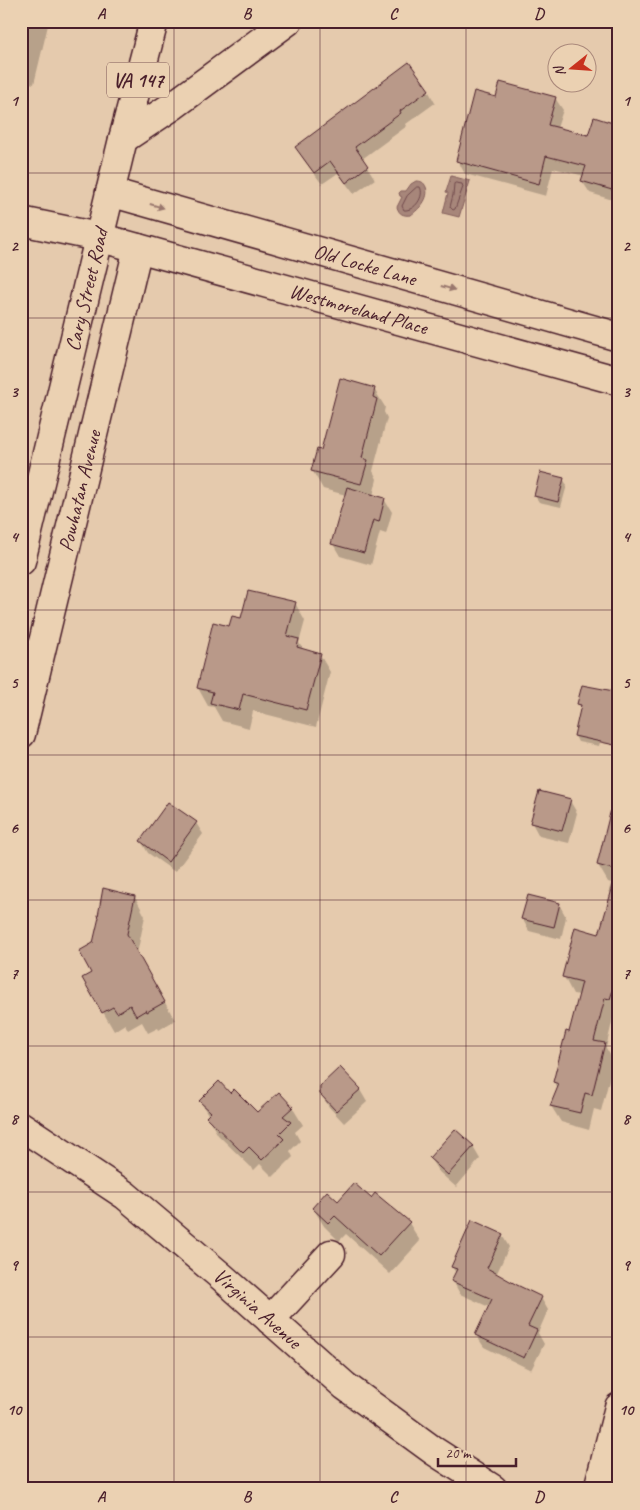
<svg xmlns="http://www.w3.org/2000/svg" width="640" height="1510" font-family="Caveat,sans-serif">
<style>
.water{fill:#a7867a;stroke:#825d5a}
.shadow{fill:#0003}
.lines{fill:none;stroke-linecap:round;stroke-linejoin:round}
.shore{stroke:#6f484b;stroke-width:1}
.building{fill:#b99989;stroke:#4a1f2b}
.minor-casing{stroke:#4a1f2b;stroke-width:31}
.major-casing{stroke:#4a1f2b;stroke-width:31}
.minor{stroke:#ebd1b2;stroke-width:28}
.major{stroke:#ebd1b2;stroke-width:28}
.oneway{fill:#9a786e}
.grid{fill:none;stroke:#4a1f2b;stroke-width:1;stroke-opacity:0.55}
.labels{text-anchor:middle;stroke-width:5;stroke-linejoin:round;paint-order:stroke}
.shield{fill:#ebd1b2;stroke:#7a5454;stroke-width:1}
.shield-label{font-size:20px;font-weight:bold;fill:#4a1f2b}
.street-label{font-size:21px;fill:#4a1f2b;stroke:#ebd1b2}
.neatline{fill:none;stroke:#4a1f2b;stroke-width:2}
.grid-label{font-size:16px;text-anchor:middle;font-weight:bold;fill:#4a1f2b}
</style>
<rect width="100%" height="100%" fill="#e5caad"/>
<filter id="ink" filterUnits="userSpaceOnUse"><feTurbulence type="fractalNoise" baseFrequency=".02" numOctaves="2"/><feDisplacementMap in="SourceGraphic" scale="10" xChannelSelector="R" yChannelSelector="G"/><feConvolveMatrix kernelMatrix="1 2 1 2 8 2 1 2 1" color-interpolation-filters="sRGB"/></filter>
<g filter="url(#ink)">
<g class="water">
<polygon points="451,176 470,181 459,217 443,213 448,193 446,192"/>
<path d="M416,181c5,0 8,1 10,6 4,12 -7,22 -15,28 -8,1 -12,-1 -14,-8l5,-10 -2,-1 -1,-3 2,-2h5l5,-7z"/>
</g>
<g class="shadow">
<polygon points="21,21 49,21 34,84 25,82 21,98"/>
<polygon points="428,90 435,103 406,124 407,126 362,159 375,179 354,194 338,173 322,184 304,160 296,147"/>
<polygon points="497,98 555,98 563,110 557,128 589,137 614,125 617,115 619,116 619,202 590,193 582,181 584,176 553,168 546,196 465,174 458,161"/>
<polygon points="21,129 26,138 21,159"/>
<polygon points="374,389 385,407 384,412 387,418 373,471 377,479 373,496 384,499 392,512 386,534 380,532 371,565 340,556 333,544 346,495 323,489 312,470 322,451"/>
<polygon points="563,479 567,485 561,507 539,502 535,496"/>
<polygon points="295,603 305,621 299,643 304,651 320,655 330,672 316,727 253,711 249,728 222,721 214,707 208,706 198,688 230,628 242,620"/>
<polygon points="611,697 599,746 578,742 575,736 581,709 579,704"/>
<polygon points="619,775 619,787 617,784"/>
<polygon points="570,801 577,813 569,843 539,836 532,823"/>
<polygon points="196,823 203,834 175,872 148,853 141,841"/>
<polygon points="619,849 619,1015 614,1014 606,1048 614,1061 601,1111 594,1109 589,1130 561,1122 551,1106 558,1089 554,1082 570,1033 580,995 573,994 564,977 600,935 612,895 609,891 611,883 608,882 598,865"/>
<polygon points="135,897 145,916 137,954 175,1020 159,1030 158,1028 148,1033 142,1022 128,1030 125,1024 114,1031 84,979 93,973 94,944"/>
<polygon points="559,904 566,917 561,939 529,931 522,918"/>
<polygon points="360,1090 367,1102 344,1123 329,1107 321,1094"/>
<polygon points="230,1095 257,1113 292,1107 303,1125 295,1132 300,1141 290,1151 293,1157 273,1177 260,1164 254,1170 218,1135 208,1118 209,1116 200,1101"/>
<polygon points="473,1147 480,1159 456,1187 438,1171 430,1158"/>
<polygon points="376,1194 409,1223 420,1241 390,1274 346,1234 339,1241 324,1226 313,1208 338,1203 371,1200"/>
<polygon points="502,1235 509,1247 496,1275 541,1298 548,1310 538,1333 544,1344 531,1370 484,1347 476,1335 489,1307 460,1294 453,1281 456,1273 452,1267"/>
</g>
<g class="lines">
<g class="shore">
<polygon points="456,183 462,184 463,187 455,209 453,210 450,207 453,195 454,184"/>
<path d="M417,187h3c5,9 -5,24 -16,23l-2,-4 5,-10z"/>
</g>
</g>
<g class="building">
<polygon points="409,62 429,90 400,111 401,113 355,147 368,166 346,183 330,161 314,173 295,147"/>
<polygon points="500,82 556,97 548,125 588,135 594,117 619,125 619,192 581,181 586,166 546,156 539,184 456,161 474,91 496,97"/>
<polygon points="340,378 375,388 373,397 377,399 362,458 368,460 361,484 311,471 317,449 321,450"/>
<polygon points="540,472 564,478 558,502 534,496"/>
<polygon points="347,487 385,498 379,522 373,520 364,553 331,544"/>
<polygon points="248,591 296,602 287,636 299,639 297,647 321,654 306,710 243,694 239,710 210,703 213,692 197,688 213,622 229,626 232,616 241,618"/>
<polygon points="582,685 619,692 619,746 574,736 581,705 577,704"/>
<polygon points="539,791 571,799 562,831 530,823"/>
<polygon points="168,802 197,822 168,862 140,841"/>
<polygon points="611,809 619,810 619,871 597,865"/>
<polygon points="613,886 619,887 619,991 613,990 610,999 605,998 594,1041 605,1043 592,1095 585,1093 580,1113 550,1106 559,1084 553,1082 566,1031 569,1032 582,982 562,977 575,927 599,934"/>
<polygon points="103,888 135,896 127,934 165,1002 147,1012 146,1010 136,1016 130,1005 117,1013 113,1007 102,1013 82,978 91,973 79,951 93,943 99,917 98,916"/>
<polygon points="528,895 560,903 554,927 521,919"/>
<polygon points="340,1067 361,1089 336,1111 320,1094 320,1086"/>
<polygon points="219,1081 230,1093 234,1089 257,1112 279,1092 293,1107 283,1116 291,1122 279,1134 284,1139 262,1160 249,1147 243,1153 206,1117 211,1112 199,1101"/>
<polygon points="455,1129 474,1146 448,1175 429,1158"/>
<polygon points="354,1183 371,1198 375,1193 410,1222 379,1256 335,1216 328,1223 312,1208 327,1191 338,1201"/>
<polygon points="472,1220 503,1234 487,1268 517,1285 542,1297 528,1326 537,1330 524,1358 475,1335 492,1299 451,1281 457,1269 451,1267"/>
</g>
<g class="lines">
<g class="minor-casing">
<g id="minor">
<polyline points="123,139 174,105 288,21"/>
<path id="s1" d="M110,192l509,145"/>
<path id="s2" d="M21,221l77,16 521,144"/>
<path id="s3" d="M21,734l117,-486"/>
<path id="s4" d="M21,1126l104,69 97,82 123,109 89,65 59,38"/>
<polyline points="270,1320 331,1254"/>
<polyline points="598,1489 619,1407"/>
</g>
</g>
<g class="major-casing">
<g id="major">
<path id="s5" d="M21,561l102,-422 31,-118"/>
</g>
</g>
<use href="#minor" class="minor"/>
<use href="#major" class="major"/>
</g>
<defs><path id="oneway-solid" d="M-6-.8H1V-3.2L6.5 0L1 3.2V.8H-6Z" transform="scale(1.25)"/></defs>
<g class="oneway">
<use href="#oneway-solid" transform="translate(157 206) rotate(16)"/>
<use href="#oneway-solid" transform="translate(448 288) rotate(16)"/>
</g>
</g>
<path class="grid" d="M174,21v1468M320,21v1468M466,21v1468M21,173h598M21,318h598M21,464h598M21,610h598M21,755h598M21,900h598M21,1046h598M21,1192h598M21,1337h598"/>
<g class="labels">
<rect class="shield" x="107" y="62.5" width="62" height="35" rx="4"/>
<g class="shield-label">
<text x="138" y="87">VA 147</text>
</g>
<g class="street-label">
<text dy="7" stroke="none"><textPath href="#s1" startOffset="265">Old Locke Lane</textPath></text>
<text dy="7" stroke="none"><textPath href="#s5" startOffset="279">Cary Street Road</textPath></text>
<text dy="7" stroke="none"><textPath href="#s2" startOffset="349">Westmoreland Place</textPath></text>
<text dy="7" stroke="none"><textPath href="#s3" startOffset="250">Powhatan Avenue</textPath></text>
<text dy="7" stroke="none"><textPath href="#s4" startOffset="299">Virginia Avenue</textPath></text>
</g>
</g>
<rect width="640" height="1510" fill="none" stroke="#ebd1b2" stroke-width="55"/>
<g transform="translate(572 68) rotate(253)"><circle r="24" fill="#ebd1b2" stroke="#ab8a7c"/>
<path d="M0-4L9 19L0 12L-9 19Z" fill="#c8321e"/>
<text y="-8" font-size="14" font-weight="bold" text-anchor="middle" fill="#4a1f2b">N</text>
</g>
<path d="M438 1458v8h78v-8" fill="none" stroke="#4a1f2b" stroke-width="2.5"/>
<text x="445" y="1458" font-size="15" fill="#4a1f2b" stroke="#ebd1b2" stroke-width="4" paint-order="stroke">20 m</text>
<rect x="28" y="28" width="584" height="1454" class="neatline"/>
<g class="grid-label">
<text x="101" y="19">A</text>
<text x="247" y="19">B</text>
<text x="393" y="19">C</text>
<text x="539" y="19">D</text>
<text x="14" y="106">1</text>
<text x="626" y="106">1</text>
<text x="14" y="251">2</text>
<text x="626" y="251">2</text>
<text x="14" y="397">3</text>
<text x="626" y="397">3</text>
<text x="14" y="542">4</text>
<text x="626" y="542">4</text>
<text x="14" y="688">5</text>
<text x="626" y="688">5</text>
<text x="14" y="833">6</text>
<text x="626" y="833">6</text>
<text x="14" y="979">7</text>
<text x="626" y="979">7</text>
<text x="14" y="1124">8</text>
<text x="626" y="1124">8</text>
<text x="14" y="1270">9</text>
<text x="626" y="1270">9</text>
<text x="14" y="1415">10</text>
<text x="626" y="1415">10</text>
<text x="101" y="1502">A</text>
<text x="247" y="1502">B</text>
<text x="393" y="1502">C</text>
<text x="539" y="1502">D</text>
</g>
</svg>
